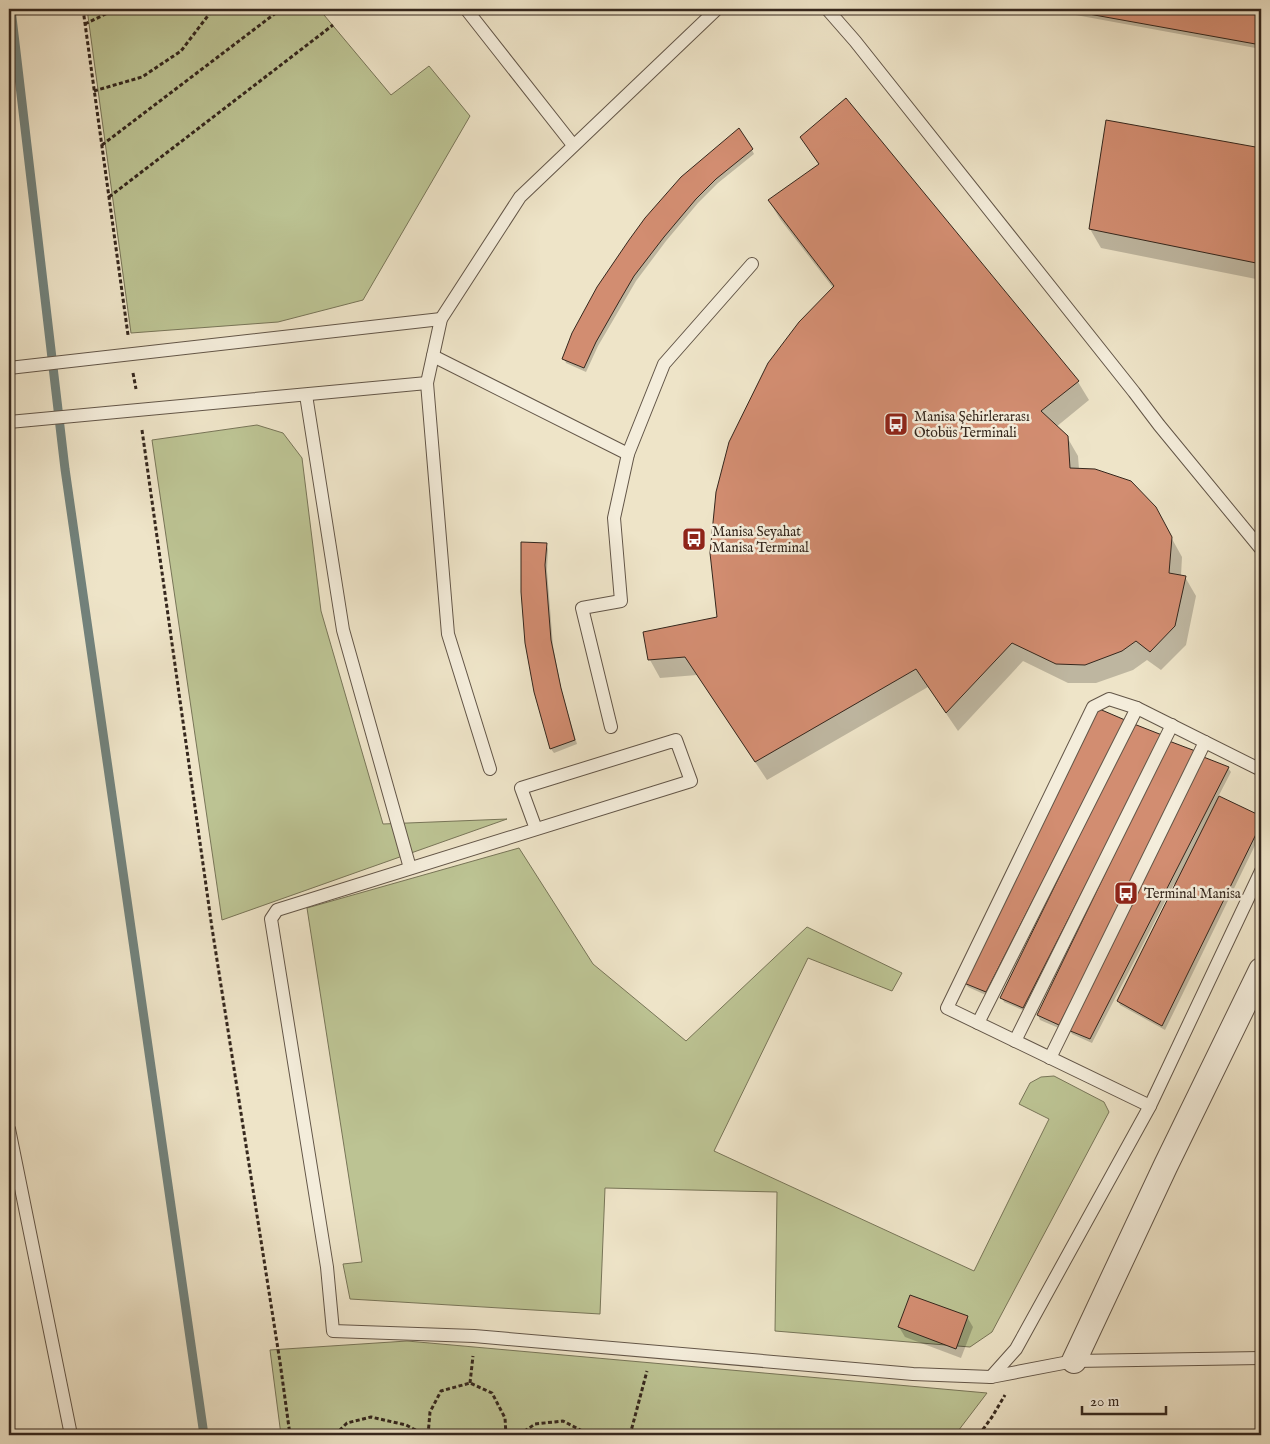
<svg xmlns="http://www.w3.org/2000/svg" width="1270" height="1444" font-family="'IM FELL English',serif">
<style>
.green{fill:#bcc393;stroke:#787558}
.shadow{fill:#0003}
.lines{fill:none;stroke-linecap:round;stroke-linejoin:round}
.stream{stroke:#72827c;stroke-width:9}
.building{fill:#d28d71;stroke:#35271d}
.service-casing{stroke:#635648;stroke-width:14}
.minor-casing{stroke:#635648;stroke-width:26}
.path{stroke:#35271d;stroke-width:3;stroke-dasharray:4 2.5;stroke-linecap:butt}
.service{stroke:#f4eddb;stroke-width:12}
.minor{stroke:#f4eddb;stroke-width:24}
.labels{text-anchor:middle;stroke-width:5;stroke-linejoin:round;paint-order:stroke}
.poi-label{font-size:14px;fill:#35271d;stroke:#f4eddb;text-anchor:start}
</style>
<rect width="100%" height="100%" fill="#eee4c8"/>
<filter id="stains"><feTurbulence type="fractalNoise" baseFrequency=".004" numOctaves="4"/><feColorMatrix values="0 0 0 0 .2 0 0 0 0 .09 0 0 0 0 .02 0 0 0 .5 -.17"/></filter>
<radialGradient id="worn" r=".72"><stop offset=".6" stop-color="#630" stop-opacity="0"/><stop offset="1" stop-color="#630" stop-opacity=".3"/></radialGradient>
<g class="green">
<polygon points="87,9 319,9 391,95 429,66 470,116 363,300 278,322 131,333"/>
<polygon points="257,425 283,433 302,458 321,611 383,824 507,819 222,920 152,440"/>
<polygon points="519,848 593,964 686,1041 807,927 902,973 892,991 808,958 714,1151 974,1271 1049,1119 1019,1104 1030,1083 1041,1077 1054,1076 1104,1102 1109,1112 992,1332 970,1347 775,1331 777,1192 605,1188 600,1314 350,1299 343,1264 362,1262 307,908"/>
<polygon points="407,1341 987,1393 955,1435 281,1435 270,1350"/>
</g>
<g class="shadow">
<polygon points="1043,9 1261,9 1261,49"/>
<polygon points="1107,122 1261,150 1261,280 1101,248 1090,229"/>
<polygon points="801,137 1078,382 1089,400 1056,427 1067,437 1078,456 1079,469 1166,528 1182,557 1181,576 1185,577 1196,596 1186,645 1161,670 1147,660 1133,670 1096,683 1068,683 1023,661 958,731 928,687 767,780 697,675 660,678 650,660 718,618 834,289 780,219 769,201 819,165"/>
<polygon points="752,150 754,154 718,183 698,203 666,241 636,281 598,346 586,372 566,363 564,358 630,240"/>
<polygon points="546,544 548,549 547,570 553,646 562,693 577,744 554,753 551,749 535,691"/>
<polygon points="1125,721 988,996 968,987 965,983"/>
<polygon points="1161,736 1025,1011 1004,1002 1002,998"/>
<polygon points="1200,759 1228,768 1231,772 1218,797 1261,817 1261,833 1165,1030 1120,1005 1118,1001 1176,885 1174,884 1092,1043 1072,1034 1069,1030 1061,1029 1040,1020 1038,1015"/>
<polygon points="967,1317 973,1327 961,1358 905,1337 899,1327"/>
</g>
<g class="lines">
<polyline class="stream" points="11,9 65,469 204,1435"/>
</g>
<g class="building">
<polygon points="1061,9 1261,9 1261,45"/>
<polygon points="846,98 1079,381 1041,411 1068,436 1070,468 1095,469 1131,481 1156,507 1172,537 1169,573 1186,576 1175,626 1150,652 1136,641 1122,651 1085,665 1056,664 1012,643 946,713 916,669 755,762 685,657 648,660 643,632 717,617 710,553 716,492 729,442 768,363 799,322 834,286 768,200 819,164 800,137"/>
<polygon points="1106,120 1261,148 1261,264 1089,229"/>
<polygon points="739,128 753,149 716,179 696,199 664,237 634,276 620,300 596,342 584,368 562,359 572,333 597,287 629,240 645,218 681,177"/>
<polygon points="521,542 547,543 545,565 551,640 561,688 575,740 550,749 534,692 525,643 521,592"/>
<polygon points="1097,708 1125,720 986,992 964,983"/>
<polygon points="1134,724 1162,735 1023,1008 1000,998"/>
<polygon points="1169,741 1198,752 1059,1025 1037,1015"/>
<polygon points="1201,756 1229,767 1090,1039 1068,1030"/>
<polygon points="1219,796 1261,816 1261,824 1162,1026 1117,1001"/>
<polygon points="910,1295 968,1316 956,1349 898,1327"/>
</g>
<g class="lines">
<g class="service-casing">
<g id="service">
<polyline points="466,9 573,145"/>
<polyline points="827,9 855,41 1134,392 1159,425 1261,549"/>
<polyline points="433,356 628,454"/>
<polyline points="9,368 441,319"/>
<polyline points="306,395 343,630 410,868"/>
<polyline points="9,422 427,383"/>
<polyline points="611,727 582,608 621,601 614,518 628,454 664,364 752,264"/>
<polyline points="490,769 448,634 427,383 441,319 520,197 717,9"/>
<polyline points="536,829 521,788 676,740 691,781 277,910 271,919 327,1267 333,1331 474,1336 913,1374 991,1377 1074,1361 1261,1358"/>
<polyline points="978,1023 1137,708"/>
<polyline points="1015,1041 1172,725"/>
<polyline points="1050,1058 1205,742"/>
<polyline points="1150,1106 947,1008 1093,707 1109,699 1137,708 1261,770"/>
<polyline points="9,1129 71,1435"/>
<polyline points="991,1377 1016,1349 1150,1106 1261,871"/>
</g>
</g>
<g class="minor-casing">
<polyline id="minor" points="1074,1361 1165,1167 1261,970"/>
</g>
<g class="path">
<polyline points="83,9 128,335"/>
<polyline points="85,24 116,9"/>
<polyline points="94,91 142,77 181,51 213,9"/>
<polyline points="102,145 281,9"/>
<polyline points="109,197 333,25"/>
<polyline points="133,373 136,389"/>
<polyline points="142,430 212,928 280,1362 290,1435"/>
<polyline points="470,1383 473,1356"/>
<polyline points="335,1435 347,1423 371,1417 406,1425 425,1435"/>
<polyline points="428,1435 430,1412 441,1391 470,1383 492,1393 505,1418 506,1435"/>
<polyline points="519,1435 535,1424 563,1421 590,1435"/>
<polyline points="630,1435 647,1371"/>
<polyline points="979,1435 992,1417 1005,1395"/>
</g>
<use href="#service" class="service"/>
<use href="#minor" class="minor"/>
</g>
<defs>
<g id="bus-square" transform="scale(1.25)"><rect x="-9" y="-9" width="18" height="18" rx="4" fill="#8f2418" stroke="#f4eddb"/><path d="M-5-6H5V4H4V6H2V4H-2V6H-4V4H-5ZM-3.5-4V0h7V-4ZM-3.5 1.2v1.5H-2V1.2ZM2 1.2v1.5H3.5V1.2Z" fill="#fff"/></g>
</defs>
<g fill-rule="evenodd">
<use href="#bus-square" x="896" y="424"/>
<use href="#bus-square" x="694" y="539"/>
<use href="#bus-square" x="1126" y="893"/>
</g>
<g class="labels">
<g class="poi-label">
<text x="914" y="421">Manisa Şehirlerarası<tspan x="914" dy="16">Otobüs Terminali</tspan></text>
<text x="712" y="536">Manisa Seyahat<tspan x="712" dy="16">Manisa Terminal</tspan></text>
<text x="1144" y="898">Terminal Manisa</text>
</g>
</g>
<rect width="1270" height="1444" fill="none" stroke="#eee4c8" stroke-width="30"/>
<rect x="10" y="10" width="1250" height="1424" fill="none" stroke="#35271d" stroke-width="2.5"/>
<rect x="15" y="15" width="1240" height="1414" fill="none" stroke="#35271d"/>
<path d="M1082 1406v8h84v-8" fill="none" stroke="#35271d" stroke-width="2.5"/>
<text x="1090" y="1406" font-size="15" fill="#35271d" stroke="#f4eddb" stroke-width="4" paint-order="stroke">20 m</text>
<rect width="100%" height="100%" filter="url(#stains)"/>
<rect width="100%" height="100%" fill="url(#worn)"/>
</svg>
